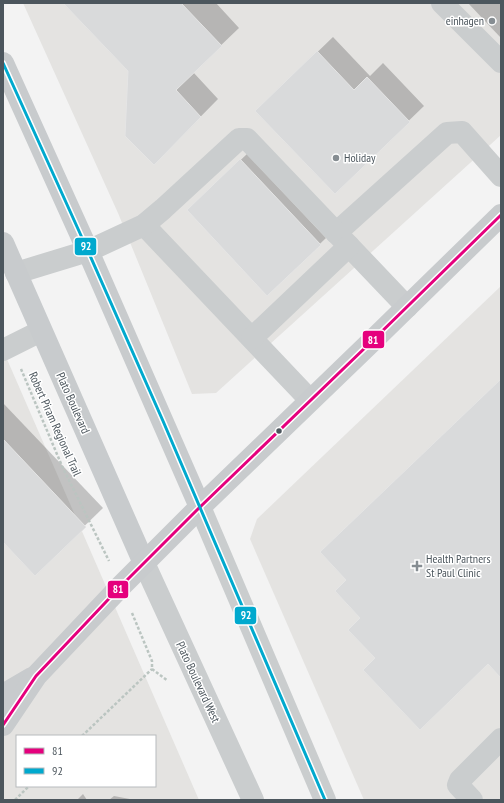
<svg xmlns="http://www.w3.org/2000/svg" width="504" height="803" font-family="'PT Sans Narrow',sans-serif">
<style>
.commercial{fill:#e4e3e1;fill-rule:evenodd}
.shadow{fill:#0003}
.building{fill:#d9dadb;stroke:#e5e5e5}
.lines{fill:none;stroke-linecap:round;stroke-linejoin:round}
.path{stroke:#bbc5c1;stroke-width:2.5;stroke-dasharray:3 2;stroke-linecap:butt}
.minor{stroke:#cacdce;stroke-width:22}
.major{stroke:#c8cbcd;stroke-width:22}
.bus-1-casing{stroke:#fff;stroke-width:6}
.bus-2-casing{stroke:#fff;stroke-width:6}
.bus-1{stroke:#e5007d;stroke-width:3}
.bus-2{stroke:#00a9ce;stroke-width:3}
.poi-dot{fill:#868d92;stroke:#fff;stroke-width:1.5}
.bus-dot{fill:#4c565d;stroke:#fff;stroke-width:1.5}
.labels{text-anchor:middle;stroke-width:3;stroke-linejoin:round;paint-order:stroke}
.poi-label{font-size:12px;fill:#4c565d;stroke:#fff;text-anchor:start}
.street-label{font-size:12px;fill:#4c565d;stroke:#fff}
.line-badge{stroke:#fff;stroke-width:1.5}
.badge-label{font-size:11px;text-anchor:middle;font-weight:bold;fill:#fff}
</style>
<rect width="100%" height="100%" fill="#f3f3f3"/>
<g class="commercial">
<polygon points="23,3 501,3 501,135 216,393 192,394 118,213"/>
<polygon points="501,286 501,800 364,800 250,539 257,519"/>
<path d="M3,350l196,450h-196zM17,736h138v50h-138z"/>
</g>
<g class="shadow">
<polygon points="65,3 216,3 239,28 193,72 218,99 154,164 129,71"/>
<polygon points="468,3 501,3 501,38"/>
<polygon points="333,37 370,76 383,63 424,106 335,192 272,96"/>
<polygon points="247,154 326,238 268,294 188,210"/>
<polygon points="3,403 103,508 35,574 3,540"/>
<polygon points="83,794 87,800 77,800"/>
<polygon points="114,796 135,800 109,800"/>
</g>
<g class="building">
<polygon points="63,3 181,3 222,46 176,90 201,117 154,165 125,136 128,71"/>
<polygon points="317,51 354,90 367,77 410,122 335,194 255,111"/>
<polygon points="240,159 321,245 267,296 187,210"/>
<polygon points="501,379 501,678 488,664 420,730 363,670 375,658 348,630 360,618 335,591 346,580 320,552"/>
<polygon points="3,439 86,527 35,576 3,542"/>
</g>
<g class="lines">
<g class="path">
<polyline points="21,369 62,466 109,561"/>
<polyline points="132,613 152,661 152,669"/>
<polyline points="152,669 168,681"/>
<polyline points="82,736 152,669"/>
<polyline points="15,800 29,786"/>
</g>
<g class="minor">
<polyline points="442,3 501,62"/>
<polyline points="144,225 310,400"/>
<polyline points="336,233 447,133 462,132 501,176"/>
<polyline points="16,273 88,251 144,225 163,209 239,139 247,139 407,307"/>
<polyline points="252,338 349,246"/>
<polyline points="3,350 41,331"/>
<polyline points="200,507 325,800"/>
<polyline points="144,563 253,800"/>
<polyline points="472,800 458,785 460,780 501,739"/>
</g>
<g class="major">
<polyline points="3,63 88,251 200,507"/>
<polyline points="3,243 144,563"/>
<polyline points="3,695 32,678"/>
<polyline points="3,725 36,676 121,586 200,507 369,344 501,215"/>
</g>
<g class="bus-1-casing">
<polyline id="bus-1" points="3,725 36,676 121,586 200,507 369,344 501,215"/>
</g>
<g class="bus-2-casing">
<polyline id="bus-2" points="3,63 88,251 163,421 325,800"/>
</g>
<use href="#bus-1" class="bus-1"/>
<use href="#bus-2" class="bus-2"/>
</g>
<g class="poi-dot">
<circle cx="492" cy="21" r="4"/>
<circle cx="336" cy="158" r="4"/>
<path d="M415 560h4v4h4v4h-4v4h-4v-4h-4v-4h4z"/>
</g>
<circle class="bus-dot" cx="279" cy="431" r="3.5"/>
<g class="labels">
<g class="poi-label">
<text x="484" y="25" text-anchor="end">einhagen</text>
<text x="344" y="162">Holiday</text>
<text x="426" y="563">Health Partners<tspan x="426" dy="14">St Paul Clinic</tspan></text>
</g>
<g class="street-label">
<text transform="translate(73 403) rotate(66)" y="4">Plato Boulevard</text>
<text transform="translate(55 424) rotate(66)" y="4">Robert Piram Regional Trail</text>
<text transform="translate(198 682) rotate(65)" y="4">Plato Boulevard West</text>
</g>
</g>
<g class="line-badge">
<rect x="74" y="237" width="23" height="19" rx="4" fill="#00a9ce"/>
<rect x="362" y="330" width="23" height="19" rx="4" fill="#e5007d"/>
<rect x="107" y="580" width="22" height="19" rx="4" fill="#e5007d"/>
<rect x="234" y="606" width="23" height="19" rx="4" fill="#00a9ce"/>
</g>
<g class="badge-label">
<text x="86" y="250">92</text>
<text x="373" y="344">81</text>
<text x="118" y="593">81</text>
<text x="246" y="619">92</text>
</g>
<rect width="504" height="803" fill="none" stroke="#4c565d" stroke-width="8"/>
<rect x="16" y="735" width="140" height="52" fill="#ffffff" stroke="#b7bbbe"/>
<rect x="24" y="748" width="20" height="6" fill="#e5007d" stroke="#b7bbbe"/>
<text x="52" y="755" font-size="12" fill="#4c565d">81</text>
<rect x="24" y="768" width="20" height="6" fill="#00a9ce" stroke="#b7bbbe"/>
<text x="52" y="775" font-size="12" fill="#4c565d">92</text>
</svg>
